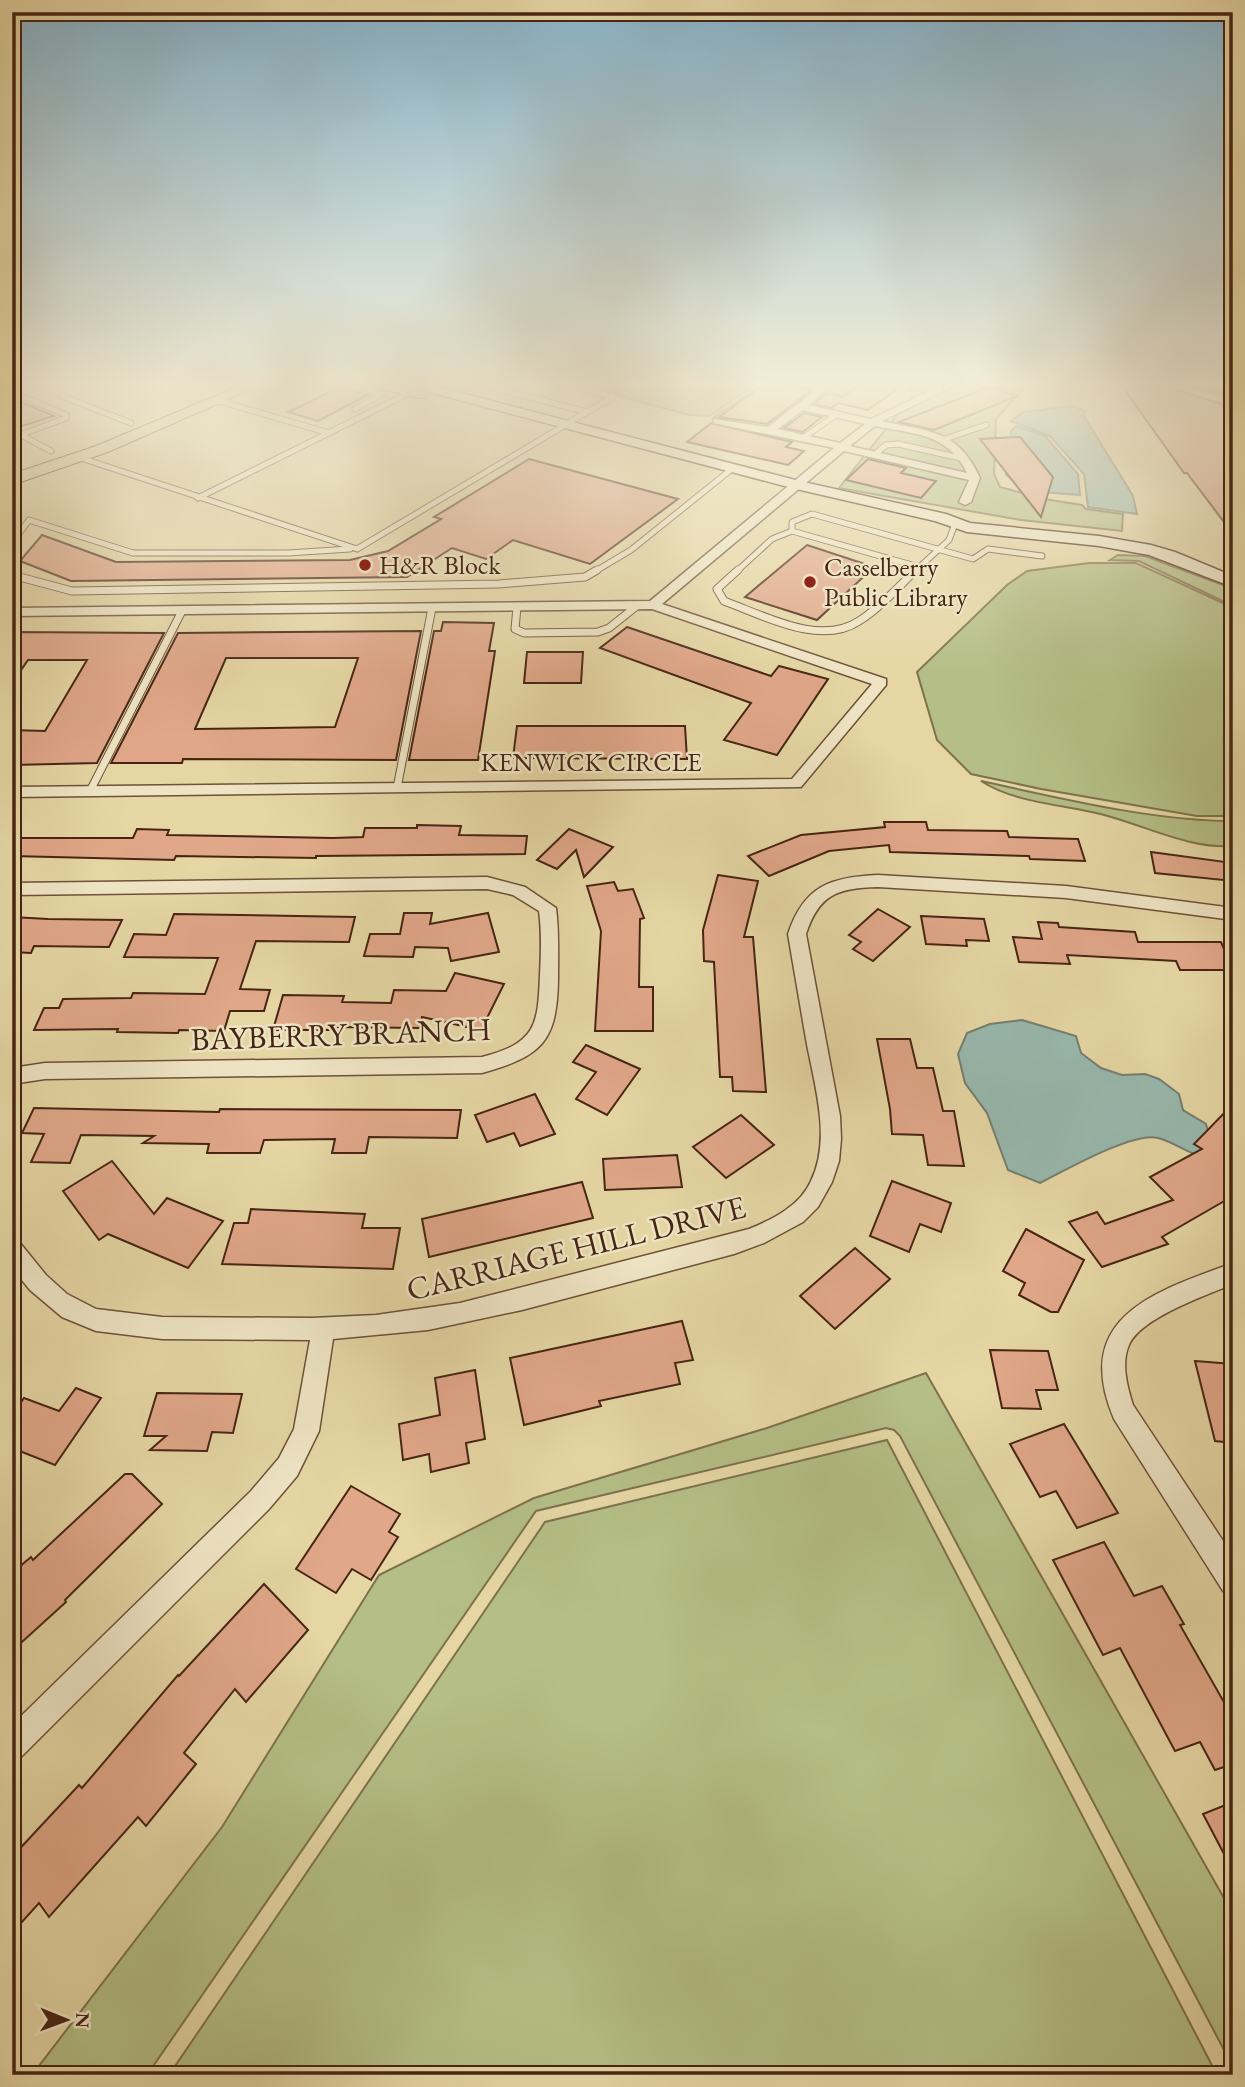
<svg xmlns="http://www.w3.org/2000/svg" width="1245" height="2087" font-family="'EB Garamond',serif">
<style>
.green{fill:#b4be86;stroke:#7e724d;stroke-width:2}
.water{fill:#97b8ad;stroke:#777d70;stroke-width:2}
.building{fill:#e0a789;stroke:#472514;stroke-width:2;fill-rule:evenodd}
.lines{fill:none;stroke-linecap:round;stroke-linejoin:round}
.lane-far1-casing{stroke:#6e5138;stroke-width:7}
.lane-casing{stroke:#6e5138;stroke-width:9}
.street-casing{stroke:#6e5138;stroke-width:3}
.secondary-casing{stroke:#472514;stroke-width:3}
.primary-casing{stroke:#472514;stroke-width:2}
.lane-far1{stroke:#eee4c4;stroke-width:5}
.lane{stroke:#eee4c4;stroke-width:7}
.street{fill:#eee4c4;fill-rule:evenodd}
.secondary{fill:#eee4c4;fill-rule:evenodd}
.primary{fill:#e5d6a4;fill-rule:evenodd}
.poi-dot{fill:#8f2418;stroke:#eee4c4;stroke-width:2.5}
.labels{text-anchor:middle;stroke-width:5;stroke-linejoin:round;paint-order:stroke}
.far-poi-label{font-size:26px;fill:#472514;stroke:#eee4c4;text-anchor:start}
.far-street-label{font-size:26px;fill:#472514;stroke:#eee4c4}
.street-label{font-size:32px;fill:#472514;stroke:#eee4c4}
</style>
<rect width="100%" height="100%" fill="#e5d6a4"/>
<filter id="stains"><feTurbulence type="fractalNoise" baseFrequency=".00286" numOctaves="4"/><feColorMatrix values="0 0 0 0 .2 0 0 0 0 .09 0 0 0 0 .02 0 0 0 .5 -.17"/></filter>
<radialGradient id="worn" r=".72"><stop offset=".6" stop-color="#630" stop-opacity="0"/><stop offset="1" stop-color="#630" stop-opacity=".3"/></radialGradient>
<g class="green">
<polygon points="599,382 759,382 709,416 690,415 622,397"/>
<path d="M765,382h100c-41,23 -105,43 -152,36z"/>
<polygon points="909,382 954,382 1022,390 996,419 994,474 1000,487 1044,499 1082,505 1086,509 1123,514 1122,531 1021,520 839,488 912,396"/>
<polygon points="1118,555 1145,556 1231,588 1233,606 1139,561 1110,560"/>
<polygon points="1089,563 1136,563 1223,603 1233,613 1233,816 1197,816 1041,789 971,774 937,740 917,672 1007,585 1027,571"/>
<path d="M981,781c79,17 171,40 252,40v25c-41,3 -83,-18 -122,-29 -42,-13 -93,-12 -130,-36z"/>
<polygon points="926,1373 1233,1914 1233,2067 900,1436 894,1430 886,1428 536,1511 147,2075 32,2075 222,1827 379,1575 534,1498 767,1428"/>
<polygon points="887,1440 1217,2075 169,2075 545,1522"/>
</g>
<g class="water">
<polygon points="1073,406 1085,411 1084,416 1133,496 1137,514 1088,507 1084,474 1050,436 1011,421 1023,412"/>
<polygon points="1016,426 1045,436 1078,474 1080,495 1027,491 1006,475 1011,431"/>
<path d="M1022,1020l54,16 5,17 20,15 21,7 23,-1 14,5 20,15 4,16 23,14 5,19 -12,13c-14,-5 -28,-15 -41,-18 -24,-7 -94,33 -118,45l-32,-13 -21,-57 -22,-30 -7,-29 9,-21 23,-9z"/>
</g>
<g class="building">
<polygon points="777,382 812,390 767,424 719,417 766,383"/>
<polygon points="864,382 907,382 868,410 838,403 832,408 814,404 827,393 843,397"/>
<polygon points="1119,382 1152,382 1233,408 1233,534 1187,473 1184,473"/>
<polygon points="1179,382 1233,382 1233,397"/>
<polygon points="340,387 368,395 318,421 288,412"/>
<polygon points="989,387 1017,396 934,430 899,422"/>
<polygon points="12,398 54,416 22,426 12,422"/>
<polygon points="804,413 822,417 803,432 784,428"/>
<polygon points="711,423 792,442 786,447 804,451 788,465 687,442"/>
<polygon points="1020,437 1053,477 1041,517 980,439"/>
<polygon points="529,459 678,499 590,564 513,540 486,559 452,548 407,577 71,581 20,561 42,535 116,562 350,560 388,551 441,519 434,517"/>
<polygon points="868,459 906,468 901,473 936,481 921,498 846,480"/>
<polygon points="807,545 874,567 817,620 745,597"/>
<polygon points="443,622 494,623 489,651 495,651 478,760 409,760 434,631 441,631"/>
<polygon points="627,627 771,676 779,666 828,679 777,755 724,740 751,703 600,648"/>
<path d="M421,631l-25,129 -213,-1 -1,4h-71l67,-130zM226,658h132l-23,69 -140,2z"/>
<polygon points="12,632 164,633 97,763 12,765 12,730 45,731 87,660 28,660 12,683"/>
<polygon points="527,652 583,652 581,683 524,683"/>
<polygon points="517,726 685,726 687,759 513,758"/>
<polygon points="884,822 926,822 928,830 1007,831 1009,837 1078,839 1085,861 1030,859 1029,856 890,852 889,845 829,851 769,876 748,856 801,835 885,827"/>
<polygon points="417,825 461,826 459,835 527,836 525,854 316,856 316,858 176,856 174,860 12,856 12,838 133,838 137,829 169,830 167,835 333,838 363,837 365,828 417,828"/>
<polygon points="569,829 613,847 584,877 576,850 557,869 537,860"/>
<polygon points="1151,852 1233,863 1233,881 1155,873"/>
<polygon points="718,875 758,881 744,937 753,937 766,1092 733,1091 732,1077 720,1077 714,962 704,961 703,930"/>
<polygon points="614,882 618,891 633,889 644,918 640,919 639,987 653,987 653,1031 595,1031 601,931 587,886"/>
<polygon points="878,909 910,927 873,961 853,949 861,942 849,935"/>
<polygon points="404,913 432,913 430,924 488,913 499,952 451,961 448,948 415,947 413,957 364,956 370,934 400,934"/>
<polygon points="174,914 355,917 349,942 256,941 240,989 270,990 264,1011 230,1011 224,1031 179,1030 178,1033 117,1032 118,1029 34,1030 44,1008 59,1008 63,999 131,998 133,993 205,994 218,958 124,957 134,934 166,935"/>
<polygon points="921,916 984,919 989,941 966,940 967,946 926,944"/>
<polygon points="12,917 48,919 122,920 109,947 34,946 31,953 12,952"/>
<polygon points="1038,922 1058,923 1059,927 1135,932 1138,942 1221,942 1233,970 1180,970 1176,961 1067,955 1070,964 1019,962 1013,937 1042,939"/>
<polygon points="455,973 504,984 481,1030 422,1017 420,1028 336,1027 335,1030 273,1030 283,995 344,996 342,1002 391,1003 394,990 446,991"/>
<polygon points="877,1039 910,1039 917,1068 933,1068 943,1111 954,1111 964,1166 928,1165 923,1135 892,1134 890,1109"/>
<polygon points="586,1045 640,1069 607,1115 576,1099 596,1072 573,1062"/>
<polygon points="535,1094 555,1134 520,1146 514,1133 487,1142 475,1115"/>
<polygon points="1233,1104 1233,1196 1162,1237 1168,1244 1102,1267 1069,1222 1097,1212 1105,1224 1173,1200 1150,1177 1202,1149 1194,1144"/>
<polygon points="34,1108 219,1112 220,1109 461,1110 457,1138 369,1137 366,1153 332,1153 335,1139 264,1140 260,1153 207,1153 209,1144 143,1143 154,1136 81,1135 70,1163 31,1162 44,1134 22,1133"/>
<polygon points="741,1115 774,1145 726,1178 693,1147"/>
<polygon points="677,1155 682,1187 605,1190 603,1159"/>
<polygon points="112,1161 154,1214 167,1198 223,1221 188,1268 108,1234 99,1240 63,1191"/>
<polygon points="892,1181 951,1203 941,1232 920,1224 909,1252 870,1236"/>
<polygon points="582,1182 593,1218 429,1257 422,1219"/>
<polygon points="251,1209 365,1214 362,1228 400,1228 393,1269 222,1264 234,1223 248,1223"/>
<polygon points="1026,1229 1084,1260 1058,1312 1051,1312 1019,1295 1025,1283 1003,1271"/>
<polygon points="855,1248 890,1279 835,1329 800,1296"/>
<polygon points="682,1321 693,1360 675,1363 680,1384 599,1401 601,1406 524,1425 510,1358"/>
<polygon points="990,1350 1048,1351 1058,1390 1036,1390 1041,1409 1002,1408"/>
<polygon points="1195,1361 1233,1364 1233,1443 1215,1441"/>
<polygon points="475,1370 485,1439 466,1443 469,1463 431,1472 429,1454 403,1460 399,1424 440,1415 435,1378"/>
<polygon points="76,1388 101,1398 55,1465 12,1448 12,1415 24,1398 59,1411"/>
<polygon points="157,1393 242,1394 233,1433 212,1432 207,1451 150,1450 166,1436 144,1436"/>
<polygon points="1064,1424 1118,1513 1077,1528 1056,1491 1040,1497 1010,1444"/>
<polygon points="125,1474 132,1474 162,1504 65,1600 66,1602 12,1651 12,1573 31,1557 33,1560"/>
<polygon points="351,1486 400,1514 389,1532 398,1537 371,1580 352,1569 336,1593 296,1569"/>
<polygon points="1104,1542 1134,1596 1162,1586 1184,1624 1180,1625 1233,1718 1233,1764 1215,1770 1200,1742 1175,1751 1120,1648 1103,1655 1053,1560"/>
<polygon points="264,1584 308,1630 246,1702 235,1689 184,1753 196,1764 146,1826 138,1817 49,1917 39,1903 12,1933 12,1857 79,1785 82,1788 178,1675 179,1676"/>
<polygon points="1233,1802 1233,1871 1203,1814"/>
</g>
<g class="lines">
<g class="lane-far1-casing">
<g id="lane-far1">
<polyline points="340,382 382,394 355,409"/>
<polyline points="557,382 613,397 587,412"/>
<polyline points="12,392 66,415 66,418 12,438"/>
<polyline points="62,396 131,423"/>
<polyline points="219,401 329,433"/>
<polyline points="12,430 51,451"/>
<polyline points="803,438 837,414"/>
<polyline points="945,439 986,425"/>
<polyline points="874,455 886,445 898,444 965,459"/>
<polyline points="78,457 357,549 587,412 471,382"/>
<polyline points="198,498 411,392"/>
<polyline points="792,531 792,522 812,514 973,559 988,549 1042,556"/>
<polyline points="12,543 29,520 133,553 288,553 350,549"/>
<polyline points="594,572 631,550 733,468"/>
<polyline points="736,572 772,539 792,531 919,567"/>
<polyline points="914,572 949,540 956,521"/>
</g>
</g>
<g class="lane-casing">
<g id="lane">
<path d="M738,570l-21,19 7,12c39,14 96,46 135,20 21,-13 39,-34 57,-51"/>
<polyline points="12,575 72,591 499,584 585,577 597,570"/>
<polyline points="517,607 515,629 524,633 598,632 609,628 638,605"/>
<polyline points="397,788 432,608"/>
<polyline points="90,791 182,611"/>
</g>
</g>
<g class="street-casing">
<g id="street">
<path d="M826,382h11l-29,23 63,14 77,-37h6v4l-72,35c47,11 76,8 98,57l-9,24 -6,3 -6,-3 10,-22 -125,-29 -182,153 224,75v6l-85,102 -789,10v-10l780,-8 80,-95 -220,-75 -640,7v-8l638,-7 184,-153 -116,-24 -4,-1v-4l54,8zM803,410l62,14 -25,19 -62,-14zM875,426c38,8 73,7 92,47l-117,-27z"/>
<polygon points="1155,382 1170,382 1233,400 1233,406"/>
<path d="M878,875l188,11 167,22v12l-167,-22 -188,-11c-40,1 -59,7 -72,47l34,182 1,23 -2,22 -7,21 -14,25 -15,15 -39,21 -30,11 -212,56 -94,20 -95,9 -14,92 -22,45 -28,33 -247,247 -10,5v-36l239,-234 28,-33 15,-29 16,-89 -148,-1 -66,-8 -34,-14 -32,-27 -18,-22v-28l8,3 26,32 21,19 29,15 66,8 150,1 64,-3 84,-12 289,-74c24,-10 51,-23 62,-48 21,-43 3,-97 -5,-142 -6,-35 -12,-70 -18,-105 16,-48 42,-57 90,-59z"/>
<path d="M487,877l38,10 31,21c3,23 2,47 2,71 -1,63 -16,77 -76,94l-437,6 -33,5v-16l33,-5 437,-6c54,-14 56,-31 58,-82 1,-21 2,-43 -1,-64l-26,-16 -26,-6 -475,6v-12z"/>
<path d="M1233,1263v21c-26,11 -93,34 -104,61 -8,18 -2,41 4,60l100,151v39l-10,-4 -109,-172c-43,-102 40,-127 119,-156z"/>
</g>
</g>
<g class="secondary-casing">
<polygon id="secondary" points="368,382 399,385 398,382 419,382 799,481 946,514 970,523 1099,536 1151,545 1175,552 1233,576 1233,587 1149,555 1099,546 967,532 935,521 792,488 425,391 425,397 420,398 369,385"/>
</g>
<g class="primary-casing">
<polygon id="primary" points="249,382 268,382 108,452 12,485 12,474 96,446"/>
</g>
<use href="#lane-far1" class="lane-far1"/>
<use href="#lane" class="lane"/>
<use href="#street" class="street"/>
<use href="#secondary" class="secondary"/>
<use href="#primary" class="primary"/>
</g>
<linearGradient id="sky" x2="0" y2="1"><stop stop-color="#87b6d0"/><stop offset="0.57" stop-color="#f3edd6"/><stop offset="1" stop-color="#f3edd6" stop-opacity="0"/></linearGradient>
<rect width="1245" height="674" fill="url(#sky)"/>
<g class="poi-dot">
<circle cx="365" cy="565" r="7"/>
<circle cx="810" cy="582" r="7"/>
</g>
<g class="labels">
<g class="far-poi-label">
<text x="379" y="574">H&amp;R Block</text>
<text x="824" y="576">Casselberry<tspan x="824" dy="30">Public Library</tspan></text>
</g>
<g class="far-street-label">
<text x="591" y="771">KENWICK CIRCLE</text>
</g>
<g class="street-label">
<text transform="translate(341 1034) rotate(-2)" y="11">BAYBERRY BRANCH</text>
<text transform="translate(576 1248) rotate(-14)" y="11">CARRIAGE HILL DRIVE</text>
</g>
</g>
<rect width="1245" height="2087" fill="none" stroke="#e5d6a4" stroke-width="42"/>
<rect x="14" y="14" width="1217" height="2059" fill="none" stroke="#472514" stroke-width="3.5"/>
<rect x="21" y="21" width="1203" height="2045" fill="none" stroke="#472514" stroke-width="2"/>
<g transform="translate(66 2020) rotate(91)" stroke="#eee4c4" stroke-width="5" paint-order="stroke">
<path d="M0-5L12 26L0 18L-12 26Z" fill="#472514"/>
<text y="-10" font-size="19" font-weight="bold" text-anchor="middle" fill="#472514">N</text>
</g>
<rect width="100%" height="100%" filter="url(#stains)"/>
<rect width="100%" height="100%" fill="url(#worn)"/>
</svg>
